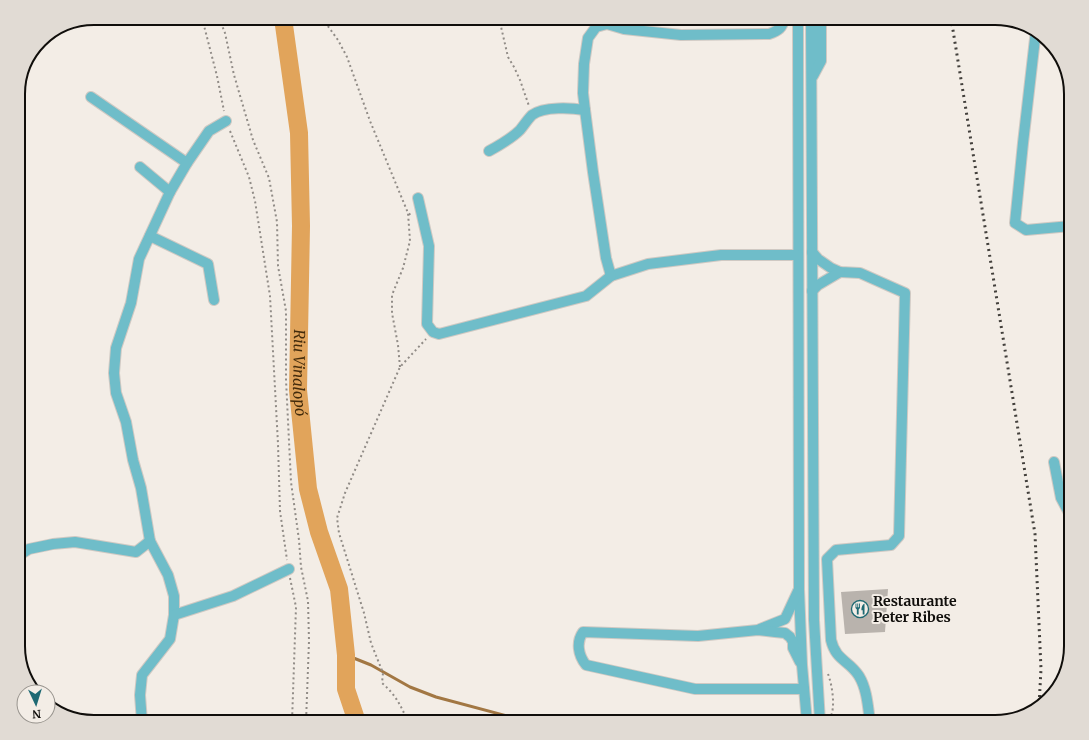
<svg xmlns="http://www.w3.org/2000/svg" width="1089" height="740" font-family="Merriweather,serif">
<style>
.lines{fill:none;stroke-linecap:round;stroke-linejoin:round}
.stream{stroke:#a27743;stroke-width:3}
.river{stroke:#e1a45b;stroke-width:18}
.building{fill:#b9b3ad}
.minor-casing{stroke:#cfc9c3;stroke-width:12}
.path{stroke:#918c87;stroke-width:2;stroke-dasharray:2 3;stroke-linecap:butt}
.minor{stroke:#6fbdc9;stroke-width:10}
.rail{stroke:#43403c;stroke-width:3;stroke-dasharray:2 4;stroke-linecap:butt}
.labels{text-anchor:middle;stroke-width:4;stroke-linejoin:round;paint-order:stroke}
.poi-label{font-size:14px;font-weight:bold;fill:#100e0b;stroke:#f3ede6;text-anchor:start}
.water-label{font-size:15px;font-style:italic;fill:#442c0c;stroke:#f3ede6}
.rim{fill:none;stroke:#100e0b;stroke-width:2}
</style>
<rect width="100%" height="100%" fill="#f3ede6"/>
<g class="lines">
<polyline class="stream" points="346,655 371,665 410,687 436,697 530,722"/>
<path class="river" id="s1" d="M283,18l16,115 2,93 -3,164 10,99 11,43 20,57 7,66v34l11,33"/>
</g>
<polygon class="building" points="888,589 885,632 845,634 841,592"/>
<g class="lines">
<g class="minor-casing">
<g id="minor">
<polyline points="798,18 799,589 802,665 807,722"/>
<polyline points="811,18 814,620 820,722"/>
<polyline points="1036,30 1023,143 1015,223 1026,230 1071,226"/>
<polyline points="813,76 821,61 821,18"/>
<polyline points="91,97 187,163"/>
<path d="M489,151c11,-6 22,-12 31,-21 4,-5 8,-11 12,-15 12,-9 40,-7 53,-5"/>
<polyline points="140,167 170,192"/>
<polyline points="418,198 429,246 427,324 433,332 439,334 586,296 611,276 648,264 721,255 798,255"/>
<polyline points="150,236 208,264 214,300"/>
<path d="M812,252l6,7 13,9 9,4 20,1 45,20 -6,243 -8,9 -55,5 -9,9 4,81c5,21 18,20 28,36 8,13 9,31 11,46"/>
<path d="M611,276l-5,-18 -13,-86 -8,-62 -2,-17 1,-29 4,-26 8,-11 11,-3 17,5 57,6 88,-1c9,-3 14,-6 15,-16"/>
<polyline points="812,291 818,285 840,272"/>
<polyline points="1054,462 1061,498 1068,511 1071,511"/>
<polyline points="150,541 141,488 133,460 126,422 116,393 114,373 116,348 131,303 139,259 170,192 187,163 209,131 226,121"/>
<polyline points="18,556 29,549 53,544 75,542 136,552 150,541 168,575 174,596 174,615 170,639 142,675 140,695 142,722"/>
<polyline points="174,615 233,596 289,569"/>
<polyline points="760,629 785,619 798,591"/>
<path d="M800,662l-7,-14v-6l-3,-5 -5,-4 -10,-1 -17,-2 -60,6 -115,-4c-7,10 -5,23 3,33l109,24h109"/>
</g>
</g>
<g class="path">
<polyline points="202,18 217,76 224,111"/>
<polyline points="219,18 225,33 234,75 253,140 269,178 277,222 278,266 286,311 286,380 291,482 299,540 301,567 308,601 309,641 306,722"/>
<polyline points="322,18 338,40 347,57 370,121 408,213 412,216"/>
<polyline points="499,18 508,57 514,67 520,80 529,106"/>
<polyline points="230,131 249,177 255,201 270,296 278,444 280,511 287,560"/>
<polyline points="400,367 398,345 392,313 392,295 403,268 410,241 408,213"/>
<polyline points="290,578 296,607 292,722"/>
<path d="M828,674c4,10 8,34 2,44"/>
<path d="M408,722c-7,-16 -12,-27 -26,-39l1,-10 -12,-30 -7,-30 -25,-80 -2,-15 8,-25 55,-126 26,-28"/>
</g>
<use href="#minor" class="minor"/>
<polyline class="rail" points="951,18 1035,534 1041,669 1039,706"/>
</g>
<defs>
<g id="restaurant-ring" transform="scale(0.9)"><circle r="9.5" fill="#f3ede6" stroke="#1e6973" stroke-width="1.5"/><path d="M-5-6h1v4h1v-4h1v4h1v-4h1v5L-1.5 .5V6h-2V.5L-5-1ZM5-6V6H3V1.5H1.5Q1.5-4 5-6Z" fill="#1e6973"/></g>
</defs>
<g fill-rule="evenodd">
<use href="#restaurant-ring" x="860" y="609"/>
</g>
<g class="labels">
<g class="poi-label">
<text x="873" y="606">Restaurante<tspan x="873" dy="16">Peter Ribes</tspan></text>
</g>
<g class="water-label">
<text dy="5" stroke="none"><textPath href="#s1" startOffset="356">Riu Vinalopó</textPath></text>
</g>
</g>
<path d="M0 0H1089V740H0ZM94 25H995A69 69 0 0 1 1064 94V646A69 69 0 0 1 995 715H94A69 69 0 0 1 25 646V94A69 69 0 0 1 94 25Z" fill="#e1dbd4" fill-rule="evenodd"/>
<path class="rim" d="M94 25H995A69 69 0 0 1 1064 94V646A69 69 0 0 1 995 715H94A69 69 0 0 1 25 646V94A69 69 0 0 1 94 25Z"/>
<g transform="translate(36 704) rotate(176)"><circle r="19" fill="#f3ede6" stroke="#98948e"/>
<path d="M0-3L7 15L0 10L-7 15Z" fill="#1e6973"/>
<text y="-6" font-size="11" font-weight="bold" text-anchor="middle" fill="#100e0b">N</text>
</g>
</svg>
